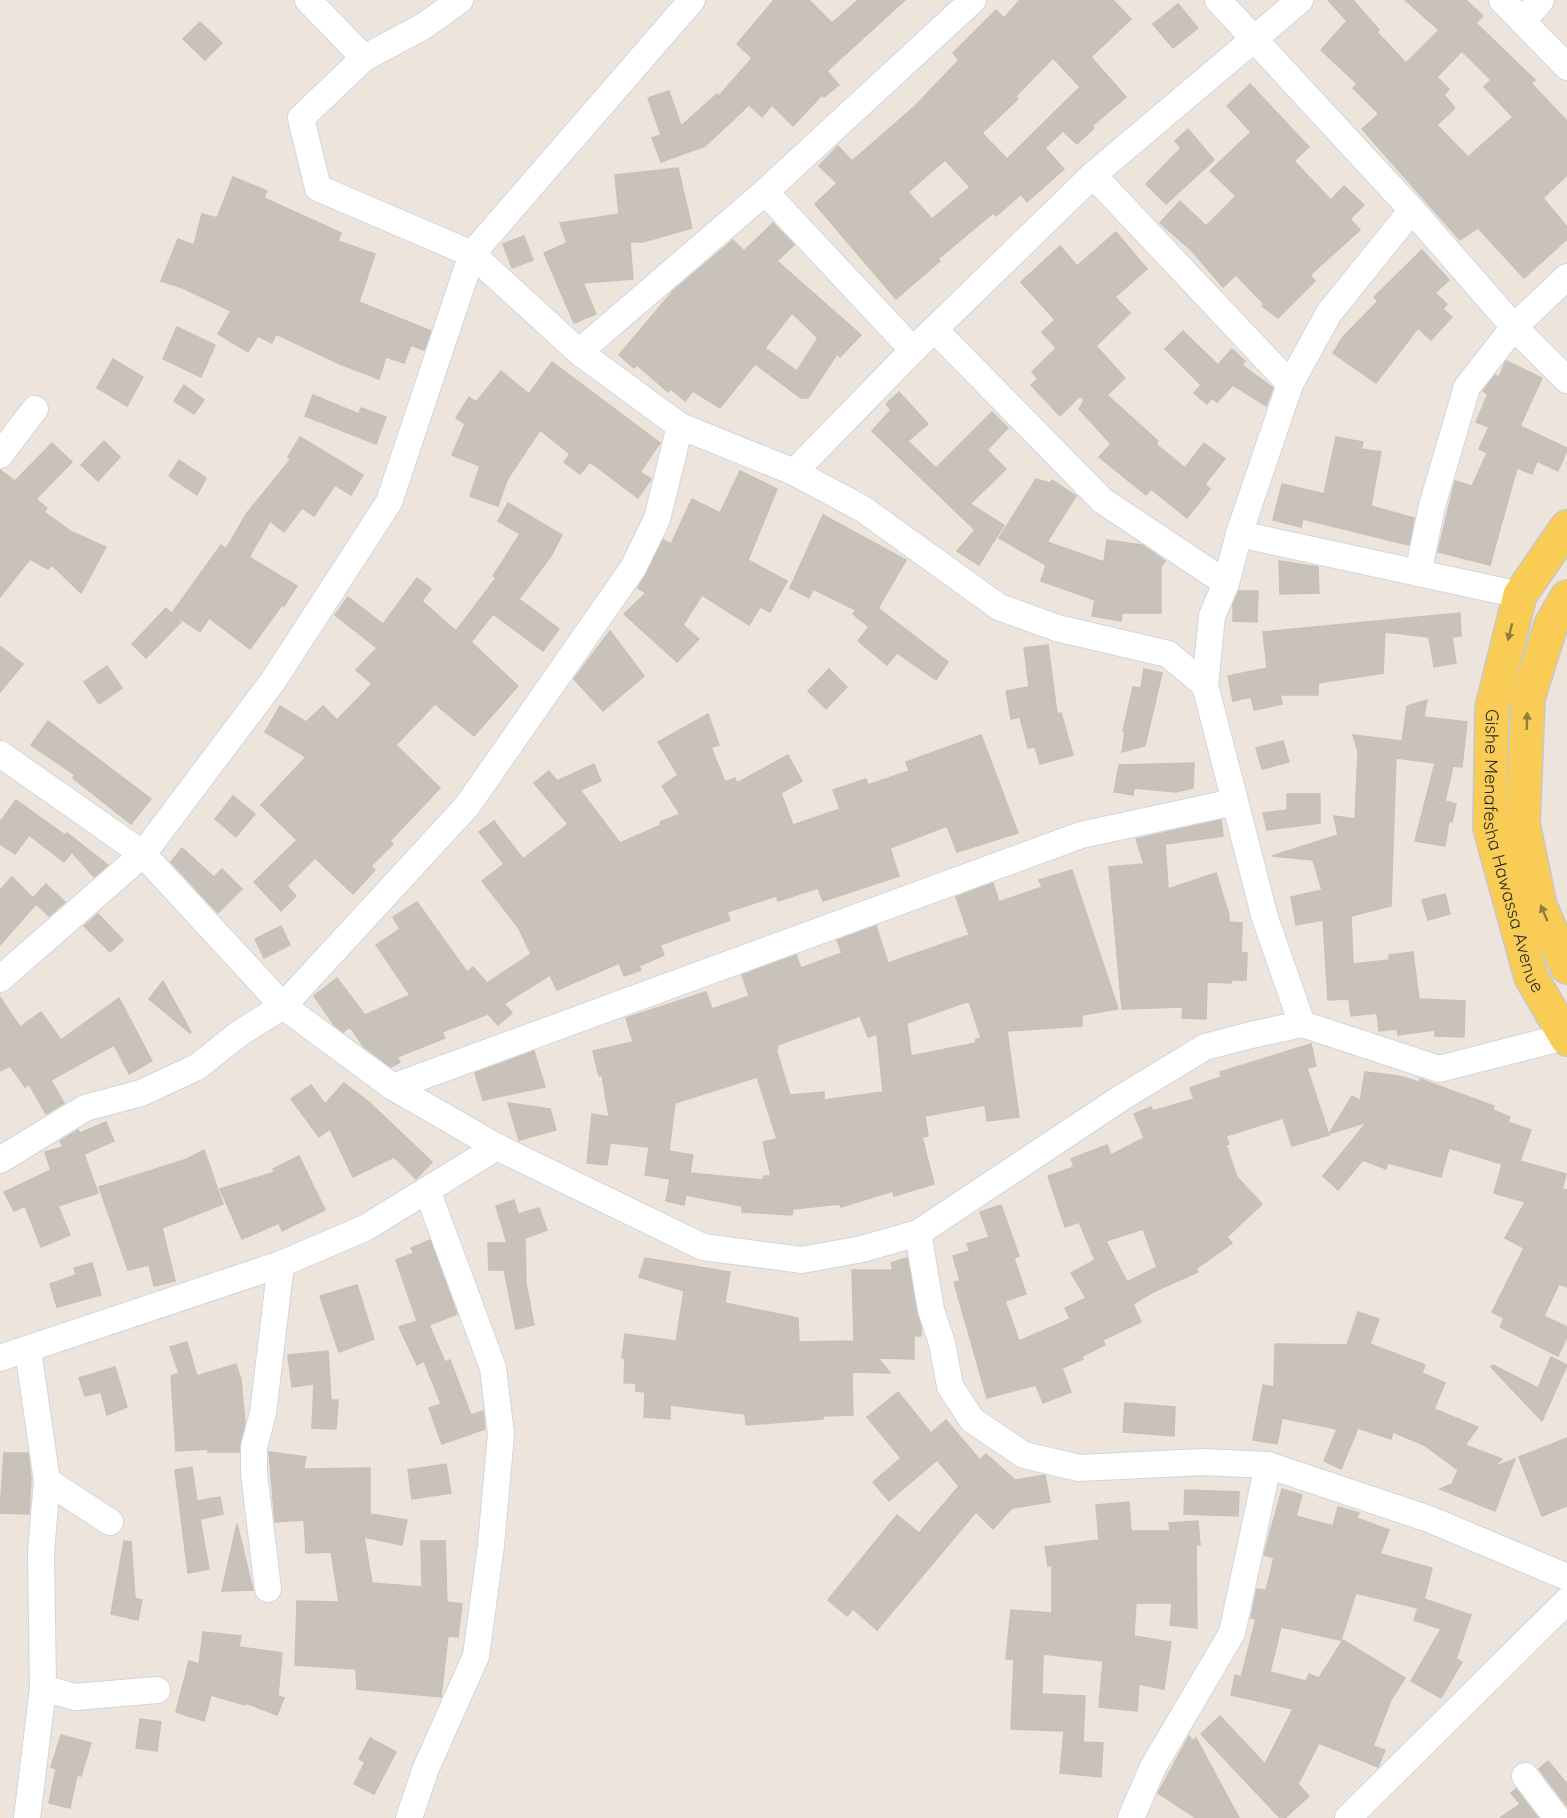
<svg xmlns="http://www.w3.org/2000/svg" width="1567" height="1818" font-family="Quicksand,sans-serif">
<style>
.building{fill:#c8c2bb;stroke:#c9c1b5;stroke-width:1.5;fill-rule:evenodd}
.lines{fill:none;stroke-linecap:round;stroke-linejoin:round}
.street-casing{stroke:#d0d5e4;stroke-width:28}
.primary-casing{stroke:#c8c8c8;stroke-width:36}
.street{stroke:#fff;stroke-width:26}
.primary{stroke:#f8cc55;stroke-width:33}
.oneway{fill:#917b40}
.labels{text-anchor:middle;stroke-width:4.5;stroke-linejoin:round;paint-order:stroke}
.street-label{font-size:18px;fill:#2a2a2a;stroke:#fff}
</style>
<rect width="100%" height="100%" fill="#ede5db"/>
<g class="building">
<polygon points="774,0 809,0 832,23 858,0 905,0 827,71 839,85 824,97 822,95 793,126 772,105 762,117 749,105 705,146 661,162 652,138 661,135 648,98 669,91 681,126 717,94 719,96 752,58 737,44"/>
<path d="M1020,0h93l18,19 -40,38 35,40 -34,29 2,2 -17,16 -14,-13 -18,17 19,21 -37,33 -6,-8 -25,22 -3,-3 -55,46 2,2 -44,38 -81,-95 22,-21 -18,-17 19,-20 14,15 63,-55 44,-46 -6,-7 43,-43 8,8zM1053,58l27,29 -73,72 -25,-26 36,-34 -2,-3zM945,160l25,27 -38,32 -24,-27z"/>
<path d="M1328,0h25l26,30 -2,2 29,31 33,-33 -34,-30h61l17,16 -7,7 59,57 -4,3 36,38v54l-24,23 24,29v12l-43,39 -46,-50 -18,12 -98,-111 17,-15 -26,-26 4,-4 -36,-34 26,-29zM1462,51l29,29 -7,7 29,30 -45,40 -31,-32 18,-17 -11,-13 5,-6 -12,-12z"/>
<polygon points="1178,4 1198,28 1173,48 1153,24"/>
<polygon points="200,22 222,43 205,60 183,39"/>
<polygon points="1250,84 1309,147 1294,161 1331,200 1344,186 1364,205 1350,219 1360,230 1310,275 1315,281 1278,318 1262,306 1264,304 1236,275 1223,287 1191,250 1160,223 1180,201 1206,226 1236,196 1210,171 1251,132 1227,106"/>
<polygon points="1188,129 1214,160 1166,204 1146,184 1181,148 1175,141"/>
<polygon points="678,168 692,228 643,242 630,242 633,279 583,283 596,314 574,323 544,253 567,243 560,223 619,214 615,175"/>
<polygon points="233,177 267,191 264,198 341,233 338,241 375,254 359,302 431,331 424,350 411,345 404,363 386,357 379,379 340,364 276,334 272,343 258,336 248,352 218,334 231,311 183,288 161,281 178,239 194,245 202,214 217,218"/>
<path d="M773,223l21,22 -17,16 84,74 -21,22 -3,-3 -29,44h-7l-46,-34 -35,44 -27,-17 -8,10 -14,-12 -3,3 -31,-27 -3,3 -15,-13 54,-64 60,-51 11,11zM792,313l26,25 -21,33 -32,-23z"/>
<polygon points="1116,232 1147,269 1115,297 1130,313 1096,346 1125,378 1107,395 1158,441 1156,444 1185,468 1204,443 1225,459 1205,484 1210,489 1187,518 1151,489 1146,495 1099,457 1111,444 1079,409 1084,400 1080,396 1060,416 1031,385 1038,379 1032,372 1056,348 1042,332 1055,320 1021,282 1060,246 1077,266"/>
<polygon points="524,236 533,260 512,268 503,244"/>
<polygon points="1422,250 1449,280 1435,293 1447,304 1443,309 1452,317 1431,340 1418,328 1376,383 1333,353 1343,337 1378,301 1374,297"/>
<polygon points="177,327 215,345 201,377 163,359"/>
<polygon points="1183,331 1218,365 1232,349 1245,361 1242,365 1273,388 1266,406 1233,385 1217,402 1212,398 1207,404 1194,393 1201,385 1165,349"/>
<polygon points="113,359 143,377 127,406 97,388"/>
<polygon points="1506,361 1542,378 1520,426 1567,448 1567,450 1558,471 1537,461 1532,474 1517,468 1490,565 1438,552 1455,481 1472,486 1487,453 1479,449 1489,427 1476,422 1488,394 1483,391 1495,375 1499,377"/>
<polygon points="552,362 660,443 640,472 651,479 638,498 590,462 580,474 564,462 570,454 540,430 507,480 498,506 470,496 480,466 452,455 465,424 456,418 469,397 476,402 501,371 529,394"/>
<polygon points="184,385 204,400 194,414 174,401"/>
<polygon points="899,392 928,424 908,441 936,468 992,412 1008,428 987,450 1006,469 970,504 1004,525 979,565 957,551 975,530 872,431 891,410 886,404"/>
<polygon points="313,395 359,414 361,408 386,417 376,444 305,416"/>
<polygon points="300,437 363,475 351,495 335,485 314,516 302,508 284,532 270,521 249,557 297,586 284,606 282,605 250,649 209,618 200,632 172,613 221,545 226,549 247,513 291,459 288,457"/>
<polygon points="1336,437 1363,442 1361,449 1381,452 1371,506 1414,518 1409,545 1303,519 1301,527 1273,520 1282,484 1324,494"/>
<polygon points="104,441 120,457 98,481 81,465"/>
<polygon points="52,443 72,462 36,499 47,508 44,512 72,532 106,547 81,593 52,565 48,569 30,559 0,597 0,470 15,481"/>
<polygon points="179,460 206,478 197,495 169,476"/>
<polygon points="740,471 777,489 748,560 787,581 770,612 760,607 749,625 702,595 683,625 699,639 677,662 624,614 646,593 638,588 663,540 671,544 692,499 720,513"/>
<polygon points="1036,479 1050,483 1052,480 1076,496 1047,542 1104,562 1107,540 1142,545 1165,561 1161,567 1161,613 1122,613 1121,621 1092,616 1095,600 1041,581 1046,565 999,538"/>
<polygon points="508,503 562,535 551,556 519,599 559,629 543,651 493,614 471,642 518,686 474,736 435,704 396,745 440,788 390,841 393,844 371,866 375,870 353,894 315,858 287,886 296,896 281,911 254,882 297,840 261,805 306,757 265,732 280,706 306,722 323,706 337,720 372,684 356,670 377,648 335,615 348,597 383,624 417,578 431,589 422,601 456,631 496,578 493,576 520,534 498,521"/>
<polygon points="823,515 906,560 878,608 948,662 936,680 897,653 887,665 858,641 869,627 853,614 856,610 813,589 809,598 790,588"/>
<polygon points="1279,561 1318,567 1319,593 1280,594"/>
<polygon points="1239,591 1258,591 1257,622 1233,621 1233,604"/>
<polygon points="166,608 181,622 146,658 132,644"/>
<polygon points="1460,613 1461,636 1452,637 1456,663 1434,667 1429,637 1385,632 1383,673 1318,683 1318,695 1280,695 1282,704 1254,710 1251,697 1233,701 1228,676 1267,668 1263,632"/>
<polygon points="610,631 644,676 603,711 574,679"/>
<polygon points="1048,645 1057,714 1061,713 1073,755 1040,764 1035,747 1028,748 1020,717 1011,719 1006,691 1029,687 1024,648"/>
<polygon points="0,646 23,664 0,692"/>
<polygon points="107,666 122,688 99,704 84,682"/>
<polygon points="829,669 847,687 826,709 808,691"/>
<polygon points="1144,669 1162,673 1145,746 1122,752 1125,731 1123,731 1133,687 1141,688"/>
<polygon points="1427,700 1424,717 1467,722 1462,767 1453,766 1445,801 1456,804 1452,822 1449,821 1445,846 1415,841 1435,763 1396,758 1391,906 1351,916 1353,964 1389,960 1389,955 1413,952 1419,999 1465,1001 1464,1037 1435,1036 1435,1030 1398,1035 1397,1029 1379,1031 1377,1013 1351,1016 1349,999 1328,1000 1323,920 1296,925 1291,897 1322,890 1313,860 1272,856 1338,835 1334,816 1355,819 1358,752 1353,735 1402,741 1407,706"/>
<polygon points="708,714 719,745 711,747 725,782 735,778 737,783 788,755 802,781 781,793 793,825 840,809 833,790 866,779 868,785 909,771 906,762 981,735 1018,833 957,852 947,826 890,848 899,876 823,901 818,888 778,901 776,896 727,912 730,920 660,945 664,955 639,966 641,970 624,976 619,963 557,990 550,975 504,1004 512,1013 498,1025 488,1014 442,1032 445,1038 397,1057 400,1062 391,1067 364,1047 350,1027 343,1032 334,1025 314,996 337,978 365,1015 410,995 376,945 400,929 393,917 417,902 467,972 473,967 487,983 531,954 518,927 482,881 504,864 479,832 494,821 523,859 568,824 534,783 549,771 557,781 594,764 601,781 580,790 620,843 661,825 660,822 680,814 662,786 678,775 658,742"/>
<polygon points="48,721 151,799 131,824 73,778 75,775 31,745"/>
<polygon points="1283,741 1289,762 1262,769 1256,748"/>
<polygon points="1194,763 1193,788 1176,792 1134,788 1133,795 1114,792 1119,765"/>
<polygon points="1287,794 1320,794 1320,823 1267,830 1263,813 1287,810"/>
<polygon points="233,796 255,814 236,837 215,819"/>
<polygon points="16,800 65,835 67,833 108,865 94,877 72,852 64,862 29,835 15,854 0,844 0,822"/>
<polygon points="1221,820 1223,836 1165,844 1168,889 1216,873 1229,915 1229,922 1242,923 1241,953 1247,953 1246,980 1231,980 1231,983 1207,982 1206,1019 1182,1018 1183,1007 1122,1009 1109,867 1144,864 1136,839"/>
<polygon points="182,848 214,877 222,869 242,889 218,913 171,862"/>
<path d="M1072,870l46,139 -36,6v11l-75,5 12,86 -32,4 -2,-16 -60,11 3,20 -6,1 12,47 -40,12 -1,-5 -52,16 -1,-3 -47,5 -1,6 -50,-3v-6l-56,-11 -2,10 -18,-4 4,-22 -25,-4 4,-28 -39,-4 -3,22 -20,-2 5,-49 17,3 -7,-42 -3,1 -6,-25 40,-9 -7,-24 80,-26 6,17 37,-13 -7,-21 54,-20 5,13 41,-15 -5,-13 39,-14 12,37 81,-28 -13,-38 37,-14 6,19 43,-15 -3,-7zM969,1001l12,37 -5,1v4l-65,13 -4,-33zM860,1016l8,21 9,-3 6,58 -59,8v-8l-34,3 -14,-46 2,-1 -1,-3zM757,1077l20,62 -14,3 8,34h-7l-1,4 -73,-7 3,-18 -24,-4 6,-48z"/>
<polygon points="12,877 33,898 46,884 65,902 49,916 36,904 0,945 0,890"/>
<polygon points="1445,894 1450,914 1428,920 1422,900"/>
<polygon points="98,914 123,940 110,952 84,926"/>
<polygon points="281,926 290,945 264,958 255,939"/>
<polygon points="163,981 191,1032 190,1033 149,999"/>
<polygon points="0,997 20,1027 41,1012 61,1040 119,998 152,1061 129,1074 114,1045 51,1080 64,1103 46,1114 29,1084 25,1087 10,1066 0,1071"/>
<path d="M1311,1044l5,22 -9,2 22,67 -37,11 -9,-28 -57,18 3,8 -3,1 11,32 25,27 -35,33 5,6 -36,26 2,3 -43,19 -22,13 8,18 -38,18 2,5 -23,11 1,3 -21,9 9,24 -28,11 -7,-18 -49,13 -33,-116 6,-1 -7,-25 17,-5 -3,-7 22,-7 -9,-25 21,-7 18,51 -5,2 12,36 -21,7 14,40 51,-22 -5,-11 21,-10 -15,-25 24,-13 -16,-38 -14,5 -17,-51 26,-9 -3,-8 36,-14 4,10 33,-17 -10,-24 17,-7 2,4 41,-12 -4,-11 31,-11 -1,-5zM1143,1229l14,38 -30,15 -21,-41z"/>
<polygon points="534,1051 545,1087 483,1100 475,1073"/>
<polygon points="1365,1072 1399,1076 1419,1082 1420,1079 1494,1106 1493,1110 1510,1117 1508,1122 1531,1130 1520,1161 1566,1174 1562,1189 1567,1190 1567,1287 1559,1284 1544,1316 1567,1327 1567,1337 1558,1356 1500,1327 1504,1318 1492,1312 1524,1248 1505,1238 1525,1202 1494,1193 1502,1164 1449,1148 1441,1177 1388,1163 1386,1169 1363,1160 1338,1190 1323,1176 1367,1122 1329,1134 1352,1096 1360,1101"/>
<polygon points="344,1083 370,1103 432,1162 416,1179 394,1157 353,1177 330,1129 319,1137 291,1099 311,1085 325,1104"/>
<polygon points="508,1103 550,1109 556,1130 519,1140"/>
<polygon points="106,1122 114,1141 84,1154 98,1193 58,1206 70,1235 41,1247 25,1206 14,1211 4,1192 51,1170 45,1152 63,1147 60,1141 78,1130 80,1133"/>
<polygon points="204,1150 223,1204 162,1228 175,1281 154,1286 149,1265 128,1270 99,1187 187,1159"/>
<polygon points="299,1156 325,1210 282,1231 279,1223 242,1239 220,1189 275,1172 273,1169"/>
<polygon points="514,1200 518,1214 539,1208 547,1230 525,1238 526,1284 534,1325 516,1329 504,1270 489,1270 488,1243 507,1243 496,1206"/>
<polygon points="430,1240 457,1314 429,1325 445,1362 450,1360 471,1415 483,1411 485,1429 442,1444 429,1408 441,1404 424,1361 417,1365 399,1327 417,1321 396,1260 414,1253 411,1248"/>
<polygon points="645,1258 730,1272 725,1303 798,1318 799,1342 854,1341 852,1270 893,1270 891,1263 907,1258 921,1327 921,1336 914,1336 914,1359 878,1358 890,1373 852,1372 853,1415 823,1416 823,1419 746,1425 745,1414 670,1405 670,1419 644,1417 645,1392 636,1391 636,1383 624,1383 625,1358 622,1358 625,1334 676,1341 684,1291 639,1277"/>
<polygon points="92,1263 101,1295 57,1307 50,1284 76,1275 74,1268"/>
<polygon points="357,1285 374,1339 339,1352 320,1296"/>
<polygon points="1358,1312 1379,1319 1370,1344 1425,1365 1422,1373 1445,1383 1434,1409 1478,1427 1465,1445 1502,1459 1493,1467 1515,1459 1495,1511 1440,1489 1452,1484 1458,1470 1424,1445 1393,1432 1391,1439 1358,1428 1341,1469 1324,1461 1337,1429 1282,1418 1277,1444 1253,1440 1263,1385 1274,1387 1275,1344 1347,1345"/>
<polygon points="187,1342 197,1376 236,1364 241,1380 245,1424 239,1452 208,1452 208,1449 176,1451 171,1376 179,1373 170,1347"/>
<polygon points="328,1351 331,1400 338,1400 336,1429 312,1428 314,1384 292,1387 288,1355"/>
<polygon points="1551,1357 1567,1365 1542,1421 1491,1367 1493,1365 1538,1388"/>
<polygon points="115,1367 127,1407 107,1415 101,1392 85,1396 79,1378"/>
<polygon points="898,1392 931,1433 946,1420 980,1460 986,1454 1015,1480 1045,1475 1050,1502 1012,1508 993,1529 976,1512 877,1630 853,1609 847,1616 828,1600 897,1515 919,1533 959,1486 937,1460 889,1501 873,1482 901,1458 867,1417"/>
<polygon points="1125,1403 1175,1407 1174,1436 1123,1432"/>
<polygon points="1567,1438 1567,1506 1542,1516 1519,1457"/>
<polygon points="269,1452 306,1457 304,1469 370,1468 370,1514 407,1520 402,1545 364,1537 372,1583 422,1587 421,1541 445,1541 447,1602 462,1604 458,1637 448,1636 441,1697 357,1689 356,1669 295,1665 297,1601 339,1602 331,1552 306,1553 304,1520 275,1522"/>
<polygon points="4,1453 28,1453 31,1478 29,1514 0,1513"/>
<polygon points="446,1464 451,1493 412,1499 408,1470"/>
<polygon points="192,1467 197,1501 220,1497 223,1514 200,1519 209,1569 188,1573 175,1470"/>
<polygon points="1282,1489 1302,1495 1296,1516 1333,1526 1338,1507 1359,1513 1357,1518 1389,1530 1380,1554 1432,1568 1424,1599 1471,1615 1456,1659 1462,1662 1441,1698 1411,1681 1441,1629 1414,1620 1418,1608 1356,1593 1341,1640 1281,1627 1270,1672 1306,1681 1309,1674 1319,1678 1343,1640 1405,1678 1391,1700 1373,1746 1385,1750 1378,1767 1319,1743 1298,1784 1309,1796 1285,1818 1280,1818 1201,1734 1220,1716 1265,1764 1293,1709 1231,1695 1235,1675 1241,1677 1256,1619 1251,1618 1257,1589 1266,1590 1274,1558 1264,1555"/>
<polygon points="1185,1490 1239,1492 1238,1516 1184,1514"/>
<polygon points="1129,1502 1131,1531 1170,1531 1169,1523 1198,1521 1200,1545 1196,1545 1197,1628 1170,1625 1172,1603 1136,1603 1134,1636 1171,1642 1164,1689 1139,1684 1137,1711 1099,1707 1103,1661 1043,1654 1042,1694 1085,1696 1083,1742 1103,1743 1101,1777 1060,1773 1064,1731 1011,1729 1014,1659 1006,1659 1011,1610 1052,1613 1052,1565 1048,1566 1045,1547 1099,1540 1096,1505"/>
<polygon points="237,1524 253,1590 222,1591"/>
<polygon points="124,1541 131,1542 135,1598 142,1600 138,1620 111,1614"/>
<polygon points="203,1632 241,1636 239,1647 282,1653 278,1696 284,1698 277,1715 246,1703 245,1705 211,1695 204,1721 176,1712 189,1661 199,1664"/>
<polygon points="140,1719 161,1722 157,1751 136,1748"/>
<polygon points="61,1735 91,1743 81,1776 77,1775 70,1808 49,1803 56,1769 51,1767"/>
<polygon points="1189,1736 1193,1741 1196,1738 1239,1818 1196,1818 1158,1793"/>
<polygon points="370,1738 396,1752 374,1794 354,1784 365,1762 359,1759"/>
<polygon points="1548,1761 1567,1784 1567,1806 1539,1769"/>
<polygon points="1516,1789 1538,1818 1500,1818 1520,1804 1511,1793"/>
</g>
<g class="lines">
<g class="street-casing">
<g id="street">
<polyline points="308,0 364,58 301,118 318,188 472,254 579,352 680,426 794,472 863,509 999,607 1057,628 1168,654 1205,685"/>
<polyline points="1218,0 1412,210 1514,327 1567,380"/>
<polyline points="1502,0 1567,67"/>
<polyline points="1524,20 1541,0"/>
<polyline points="364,58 424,26 460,0"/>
<polyline points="1093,175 1290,384"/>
<polyline points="765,192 913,350"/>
<polyline points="935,330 1103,501 1226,583"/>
<polyline points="579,352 765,192 973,0"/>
<polyline points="0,455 35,409"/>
<polyline points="794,472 913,350 1093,175 1300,0"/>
<polyline points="1239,534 1520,595"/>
<polyline points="1418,573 1432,506 1467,387 1514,327 1567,277"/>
<polyline points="0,754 143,854 283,1006 393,1087 497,1147 703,1247 802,1260 862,1249 918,1233 1121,1098 1205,1047 1251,1035 1302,1024 1439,1069 1564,1037"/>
<polyline points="0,979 143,854 273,681 389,502 472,254 692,0"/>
<polyline points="1302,1024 1265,918 1205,685 1212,616 1226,583 1239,534 1290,384 1329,313 1412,210"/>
<polyline points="393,1087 1081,835 1234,802"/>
<polyline points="0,1160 85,1108 141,1093 197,1067 240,1033 283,1006 467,806 633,568 657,519 680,426"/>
<polyline points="918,1233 931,1310 942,1343 950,1386 972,1420 1024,1455 1079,1468 1203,1462 1268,1465 1429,1519 1567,1577"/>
<polyline points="0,1358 281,1264 365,1228 427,1190"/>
<polyline points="47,1481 110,1522"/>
<polyline points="268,1589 254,1473 254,1447 263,1413 281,1264"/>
<polyline points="43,1688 75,1697 157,1690"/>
<polyline points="1525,1776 1557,1818"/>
<polyline points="27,1818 43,1688 41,1552 47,1481 28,1350"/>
<polyline points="409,1818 426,1768 476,1656 491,1545 501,1434 493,1368 427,1190 497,1147"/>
<polyline points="1131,1818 1153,1767 1232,1633 1268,1465"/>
<polyline points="1348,1818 1567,1601"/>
</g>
</g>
<g class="primary-casing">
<g id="primary">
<path id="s1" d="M1567,527l-47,68 -28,113 -2,120 41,149 36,62"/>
<polyline points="1567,597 1551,625 1528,698 1523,824 1540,906 1567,967"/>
</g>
</g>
<use href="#street" class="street"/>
<use href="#primary" class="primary"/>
</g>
<defs><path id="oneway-solid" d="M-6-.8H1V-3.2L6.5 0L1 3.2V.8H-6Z" transform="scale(1.5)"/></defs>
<g class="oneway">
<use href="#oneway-solid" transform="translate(1510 632) rotate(104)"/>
<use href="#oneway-solid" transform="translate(1527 721) rotate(-88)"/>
<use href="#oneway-solid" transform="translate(1544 913) rotate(-113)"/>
</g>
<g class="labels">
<g class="street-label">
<text dy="6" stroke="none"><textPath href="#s1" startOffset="345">Gishe Menafesha Hawassa Avenue</textPath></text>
</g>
</g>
</svg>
